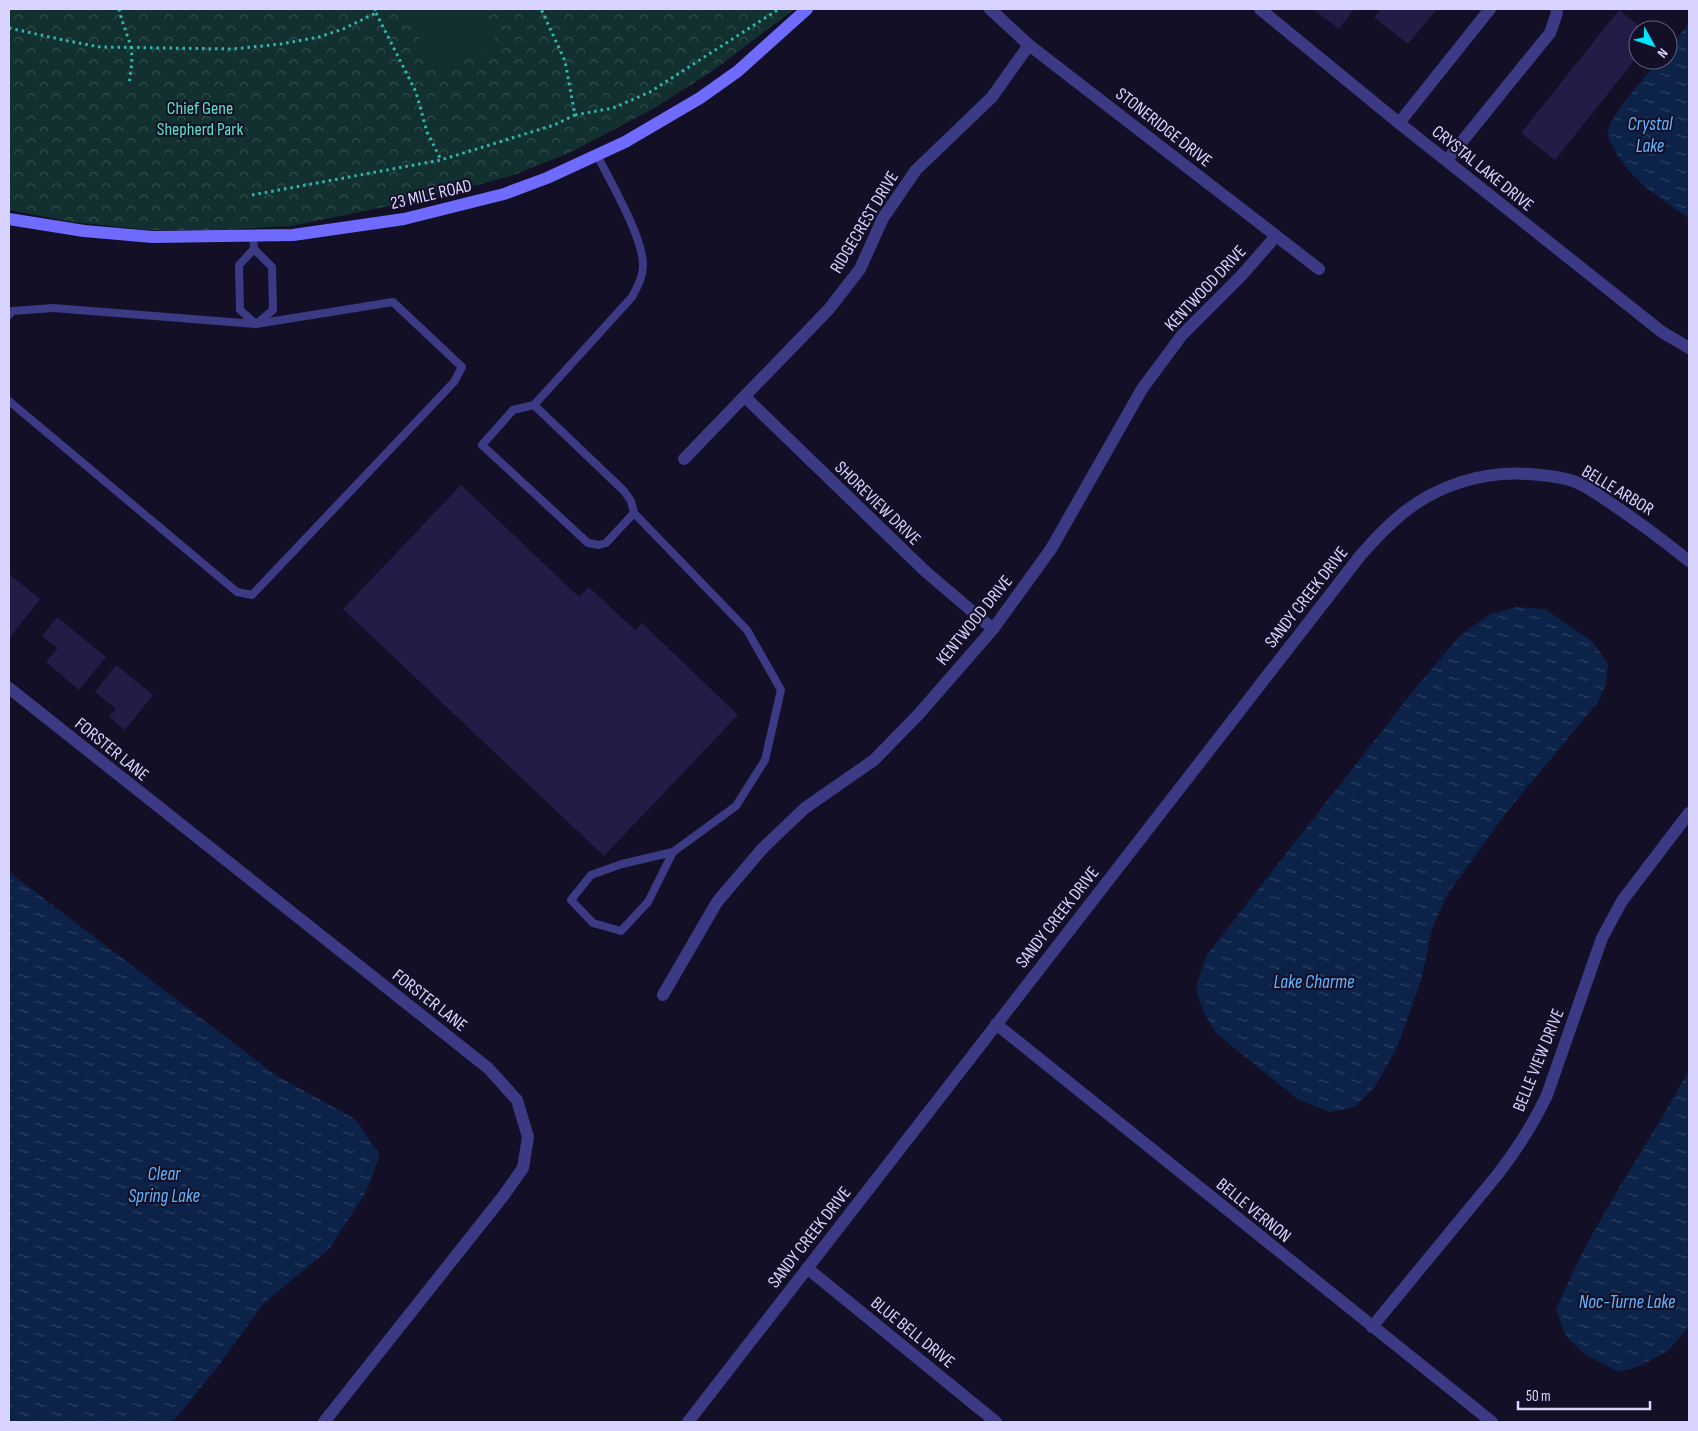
<svg xmlns="http://www.w3.org/2000/svg" width="1698" height="1431" font-family="'Sofia Sans Condensed',sans-serif">
<style>
.park{fill:url(#park-crowns)}
.pitch{fill:#12302f}
.water{fill:url(#water-ripples)}
.building{fill:#241b47}
.lines{fill:none;stroke-linecap:round;stroke-linejoin:round}
.path{stroke:#2fb8b0;stroke-width:3;stroke-dasharray:2.5 4;stroke-linecap:butt}
.lane{stroke:#3d3a85;stroke-width:8}
.street{stroke:#3d3a85;stroke-width:12}
.secondary{stroke:#6f6bff;stroke-width:12}
.labels{text-anchor:middle;stroke-width:4;stroke-linejoin:round;paint-order:stroke}
.park-label{font-size:18px;fill:#5fe0c0;stroke:#130f26}
.street-label{font-size:18px;fill:#d9d4ff;stroke:#130f26}
.water-label{font-size:19px;font-style:italic;fill:#62b6ff;stroke:#130f26}
</style>
<defs>
<pattern id="park-crowns" width="20" height="18" patternUnits="userSpaceOnUse" patternTransform="scale(1.25)"><rect width="20" height="18" fill="#12302f"/><path d="M2 6a3 3 0 1 1 6 0M12 15a3 3 0 1 1 6 0" fill="none" stroke="#344d4e"/></pattern>
<pattern id="water-ripples" width="26" height="14" patternUnits="userSpaceOnUse" patternTransform="scale(1.25)"><rect width="26" height="14" fill="#0c2248"/><path d="M2 4q2-2 4 0t4 0M15 11q2-2 4 0t4 0" fill="none" stroke="#2f4163"/></pattern>
</defs>
<rect width="100%" height="100%" fill="#130f26"/>
<polygon class="park" points="9,9 795,9 714,70 653,109 569,153 511,176 424,199 291,226 218,230 150,230 72,222 9,210"/>
<polygon class="pitch" points="414,9 485,9 498,48 429,70 411,10"/>
<g class="water">
<path d="M1689,21v197c-28,-19 -59,-38 -75,-69 -3,-5 -7,-11 -6,-18 2,-16 39,-56 51,-71h9v-12l18,-21z"/>
<polygon points="1517,607 1545,609 1593,642 1608,664 1606,684 1598,702 1506,813 1447,895 1432,929 1421,981 1396,1050 1374,1088 1354,1107 1330,1112 1297,1099 1216,1033 1202,1009 1196,987 1206,956 1410,695 1460,635 1490,614"/>
<polygon points="9,872 277,1076 355,1119 380,1155 366,1192 329,1249 263,1304 216,1369 173,1422 9,1422"/>
<path d="M1689,1070v257l-21,24 -28,15 -22,6 -32,-17 -20,-19 -10,-26c34,-85 90,-160 133,-240z"/>
</g>
<g class="building">
<polygon points="1313,9 1354,9 1339,29"/>
<polygon points="1381,9 1437,9 1408,44 1374,17"/>
<polygon points="1619,10 1644,30 1638,30 1638,56 1555,160 1521,133"/>
<polygon points="461,485 579,597 589,587 635,630 642,623 738,715 604,856 343,609"/>
<polygon points="9,574 40,599 11,636 9,634"/>
<polygon points="57,617 106,657 79,690 46,662 58,648 42,636"/>
<polygon points="116,665 153,695 125,730 109,717 116,709 95,692"/>
</g>
<g class="lines">
<g class="path">
<path d="M119,9c3,13 8,25 12,38 2,12 0,25 -2,36"/>
<polyline points="376,13 416,92 427,132 441,160"/>
<polyline points="9,28 68,41 100,47 233,49 281,44 319,37 343,29 376,13 375,9"/>
<polyline points="575,115 613,108 650,92 779,9"/>
<polyline points="252,195 441,160 554,125 575,115 565,61 541,9"/>
</g>
<g class="lane">
<polyline points="253,236 254,249 272,267 273,310 256,324 240,310 239,265 254,249"/>
<polyline points="9,315 12,311 53,308 256,324 393,302 462,367 454,382 252,595 237,592 9,401"/>
<path d="M534,405l-21,5 -31,35 106,98 11,2 7,-2 28,-30 -3,-12 -7,-10 -90,-86 98,-108c5,-10 11,-19 11,-32 0,-28 -33,-84 -46,-110"/>
<polyline points="634,513 747,630 781,690 765,760 736,806 673,852 622,864 591,875 571,900 593,923 621,931 648,902 673,852"/>
</g>
<g class="street">
<polyline points="990,9 1029,45 1319,269"/>
<polyline points="1260,9 1399,123 1662,332 1689,348"/>
<polyline points="1399,123 1490,9"/>
<polyline points="1447,160 1550,33 1557,13 1556,9"/>
<polyline points="745,397 926,572 993,629"/>
<polyline points="684,459 829,309 860,269 883,218 916,170 992,97 1029,45"/>
<polyline points="9,688 488,1068 517,1100 528,1137 523,1168 504,1195 324,1422"/>
<polyline points="663,995 717,902 763,848 805,808 874,760 918,715 993,629 1051,549 1142,389 1182,335 1241,276 1276,236"/>
<polyline points="996,1024 1492,1422"/>
<polyline points="807,1268 996,1422"/>
<path d="M1372,1327l126,-153c19,-25 36,-51 49,-79l55,-157 20,-37 67,-88"/>
<path d="M688,1422l672,-866c13,-15 27,-30 43,-43 35,-28 80,-42 125,-39 15,1 30,2 45,7 14,5 27,15 39,23 27,18 52,37 77,57"/>
</g>
<polyline class="secondary" points="9,219 84,231 153,237 293,235 404,219 504,194 547,178 625,142 700,98 738,71 807,9"/>
</g>
<g class="labels">
<g class="park-label">
<text x="200" y="114">Chief Gene<tspan x="200" dy="21">Shepherd Park</tspan></text>
</g>
<g class="street-label">
<text transform="translate(1164 127) rotate(38)" y="6">STONERIDGE DRIVE</text>
<text transform="translate(1483 168) rotate(39)" y="6">CRYSTAL LAKE DRIVE</text>
<text transform="translate(431 194) rotate(-13)" y="6">23 MILE ROAD</text>
<text transform="translate(864 222) rotate(-59)" y="6">RIDGECREST DRIVE</text>
<text transform="translate(1205 288) rotate(-47)" y="6">KENTWOOD DRIVE</text>
<text transform="translate(1618 490) rotate(31)" y="6">BELLE ARBOR</text>
<text transform="translate(878 503) rotate(44)" y="6">SHOREVIEW DRIVE</text>
<text transform="translate(1306 597) rotate(-52)" y="6">SANDY CREEK DRIVE</text>
<text transform="translate(974 620) rotate(-51)" y="6">KENTWOOD DRIVE</text>
<text transform="translate(112 749) rotate(39)" y="6">FORSTER LANE</text>
<text transform="translate(1057 917) rotate(-52)" y="6">SANDY CREEK DRIVE</text>
<text transform="translate(430 1000) rotate(38)" y="6">FORSTER LANE</text>
<text transform="translate(1538 1060) rotate(-68)" y="6">BELLE VIEW DRIVE</text>
<text transform="translate(1254 1210) rotate(39)" y="6">BELLE VERNON</text>
<text transform="translate(809 1237) rotate(-52)" y="6">SANDY CREEK DRIVE</text>
<text transform="translate(913 1332) rotate(39)" y="6">BLUE BELL DRIVE</text>
</g>
<g class="water-label">
<text x="1650" y="130">Crystal<tspan x="1650" dy="22">Lake</tspan></text>
<text x="1314" y="988">Lake Charme</text>
<text x="164" y="1180">Clear<tspan x="164" dy="22">Spring Lake</tspan></text>
<text x="1627" y="1308">Noc-Turne Lake</text>
</g>
</g>
<rect width="1698" height="1431" fill="none" stroke="#d9d4ff" stroke-width="20"/>
<g transform="translate(1653 45) rotate(130)"><circle r="24" fill="#130f26" stroke="#625e7d"/>
<path d="M0-4L9 19L0 12L-9 19Z" fill="#00e5ff"/>
<text y="-8" font-size="14" font-weight="bold" text-anchor="middle" fill="#d9d4ff">N</text>
</g>
<path d="M1518 1401v8h132v-8" fill="none" stroke="#d9d4ff" stroke-width="2.5"/>
<text x="1526" y="1401" font-size="15" fill="#d9d4ff" stroke="#130f26" stroke-width="4" paint-order="stroke">50 m</text>
</svg>
